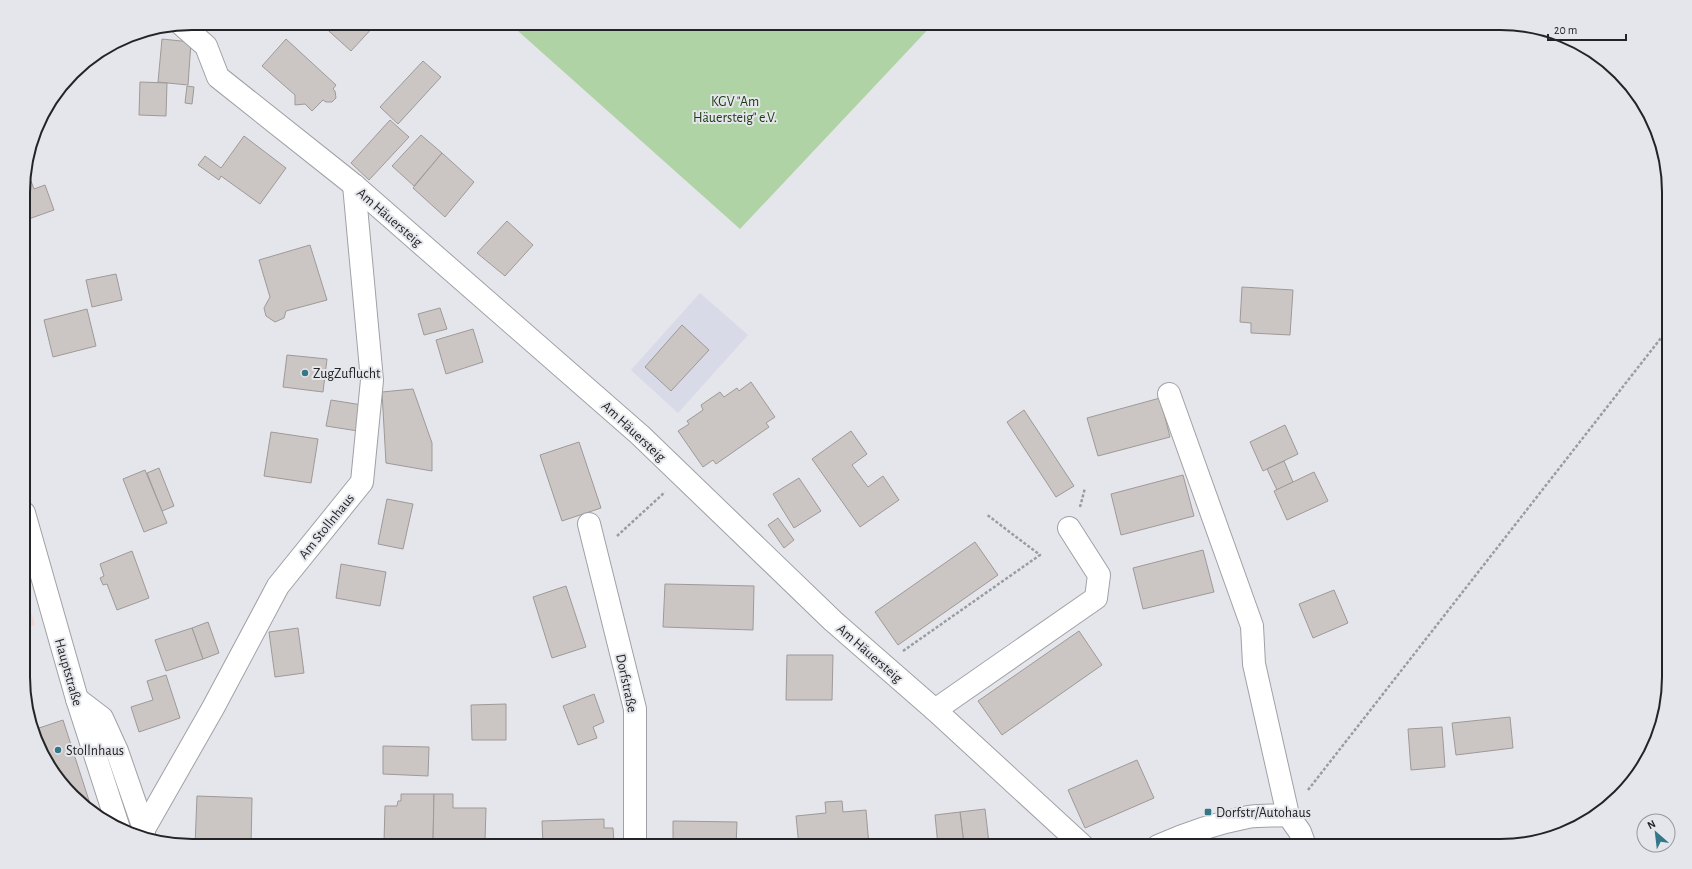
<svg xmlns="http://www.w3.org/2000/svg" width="1692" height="869" font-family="'Alegreya Sans',sans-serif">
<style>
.built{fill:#d8dae7}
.education{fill:#f0d5d1}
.green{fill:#afd3a5}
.building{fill:#cbc5c3;stroke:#9f9998}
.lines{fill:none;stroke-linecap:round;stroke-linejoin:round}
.minor-casing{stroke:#a0a1a6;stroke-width:24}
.path{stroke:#9b9ca0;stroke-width:2.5;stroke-dasharray:3 2;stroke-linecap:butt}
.minor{stroke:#fff;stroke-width:22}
.poi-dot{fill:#347788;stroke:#e5e6eb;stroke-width:1.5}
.labels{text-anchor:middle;stroke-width:4;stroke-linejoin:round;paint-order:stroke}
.park-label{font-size:14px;fill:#163a0b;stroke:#e5e6eb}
.street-label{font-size:14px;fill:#242426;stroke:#e5e6eb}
.poi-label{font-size:14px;fill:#242426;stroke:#e5e6eb;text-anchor:start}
.rim{fill:none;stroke:#242426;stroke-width:2}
</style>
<rect width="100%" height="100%" fill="#e5e6eb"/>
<polygon class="built" points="700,293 748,335 678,413 631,370"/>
<polygon class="education" points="24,590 35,625 24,628"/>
<polygon class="green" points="509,23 934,23 740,229"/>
<g class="building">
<polygon points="320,23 373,23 375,25 351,51"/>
<polygon points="162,39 191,42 188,85 158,82"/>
<polygon points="286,39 336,85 333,89 335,91 336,98 332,102 326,102 323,100 312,111 305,104 295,105 295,95 262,66"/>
<polygon points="423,61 441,77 398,124 380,107"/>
<polygon points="140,82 167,83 166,116 139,115"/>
<polygon points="187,86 194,87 192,104 185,103"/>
<polygon points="390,120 409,137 369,180 351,163"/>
<polygon points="421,135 442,153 414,186 392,166"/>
<polygon points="244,136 286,168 260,204 221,176 219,180 198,165 205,156 221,168"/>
<polygon points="442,153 474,182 445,217 413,188"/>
<polygon points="31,181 34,189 45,185 54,210 23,221 23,184"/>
<polygon points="507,221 533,245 505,276 477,253"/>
<polygon points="310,245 327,300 286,311 284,318 275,322 266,316 264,308 270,297 259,260"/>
<polygon points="116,274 122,300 92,307 86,280"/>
<polygon points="1242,287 1293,290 1290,335 1251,333 1251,323 1240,322"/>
<polygon points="440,308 447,329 424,335 418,314"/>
<polygon points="87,309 96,346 53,357 44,320"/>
<polygon points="682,325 709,350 671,391 645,367"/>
<polygon points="473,329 483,362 446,374 436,340"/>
<polygon points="287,355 327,359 323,392 283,387"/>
<polygon points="751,382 775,417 766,423 769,427 716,464 713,460 703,467 678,431 689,424 687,421 703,410 701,405 720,392 724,397 737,388 739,391"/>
<polygon points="413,389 432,443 432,471 386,463 382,392"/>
<polygon points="1160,398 1170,437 1098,456 1087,418"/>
<polygon points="331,400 362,405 358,431 326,426"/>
<polygon points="1024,410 1074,486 1056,497 1007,422"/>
<polygon points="1285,425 1298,454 1263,471 1250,442"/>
<polygon points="851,431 867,454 852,465 868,487 883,476 899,500 860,527 812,459"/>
<polygon points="271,432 318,439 311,483 264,476"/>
<polygon points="579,442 601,508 562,521 540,455"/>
<polygon points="1284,461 1293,482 1277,490 1267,469"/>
<polygon points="159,468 174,506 162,511 147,473"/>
<polygon points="145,470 167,523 144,532 123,479"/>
<polygon points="1314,472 1328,501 1287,520 1274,491"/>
<polygon points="1183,475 1194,516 1121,535 1111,494"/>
<polygon points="799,478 821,511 794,528 773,494"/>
<polygon points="387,499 413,504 403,549 378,544"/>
<polygon points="778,518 794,540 784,548 768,525"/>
<polygon points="975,542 998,575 898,645 875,612"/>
<polygon points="1203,550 1214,592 1143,609 1133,568"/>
<polygon points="132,551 149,598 117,610 107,584 103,585 100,578 104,576 100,564"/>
<polygon points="341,564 386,572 380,606 336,598"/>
<polygon points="665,584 754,586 753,630 663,627"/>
<polygon points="566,586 586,647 552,658 533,597"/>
<polygon points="1334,590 1348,623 1313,638 1299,604"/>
<polygon points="208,622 219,653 203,659 192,628"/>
<polygon points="192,628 203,659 166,671 155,640"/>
<polygon points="298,628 304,673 275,677 269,632"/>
<polygon points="1079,631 1102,665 1002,735 978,701"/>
<polygon points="787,655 833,655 832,700 786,700"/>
<polygon points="166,675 180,718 139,732 131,707 153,700 147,681"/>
<polygon points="594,694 604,722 593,727 597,738 578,745 563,706"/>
<polygon points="506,704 506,740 472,740 471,705"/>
<polygon points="1510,717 1513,748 1456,755 1452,723"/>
<polygon points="63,720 93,813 81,804 52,771 36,729"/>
<polygon points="1442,727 1445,767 1411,770 1408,729"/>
<polygon points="383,746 429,747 428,776 383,774"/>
<polygon points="1137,760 1154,798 1085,828 1068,790"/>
<polygon points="401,794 434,794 433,843 384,842 385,806 397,806 398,801 401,801"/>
<polygon points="434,794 453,794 453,808 486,808 485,841 433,840"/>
<polygon points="197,796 252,798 251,846 195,846"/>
<polygon points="842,801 843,812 866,810 869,846 799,846 796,816 826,813 825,802"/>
<polygon points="985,809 989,843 964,845 960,812"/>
<polygon points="960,812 964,845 938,846 935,815"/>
<polygon points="604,819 604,828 613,828 614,842 605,842 605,846 543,846 542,821"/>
<polygon points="673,821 737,822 736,846 673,846"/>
</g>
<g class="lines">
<g class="minor-casing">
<g id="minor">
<polyline points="182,25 206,46 218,77 354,185 640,435 833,621 935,710 1083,846"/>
<polyline points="1169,394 1252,626 1254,664 1288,815 1300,832 1305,846"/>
<polyline points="24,513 77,699 119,829"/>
<polyline points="589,524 635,709 635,846"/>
<polyline points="77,699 102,718 117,751 144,829 144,835"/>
<polyline points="935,710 1096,598 1099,575 1069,528"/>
<polyline points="144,829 213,708 278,586 362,482 372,380 354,185"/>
<path d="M1158,846c29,-13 59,-23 90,-29 13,-2 27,-1 40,-2"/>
</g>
</g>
<g class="path">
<polyline points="1080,507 1085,488"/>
<polyline points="617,536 665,492"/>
<polyline points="903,651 1040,555 986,514"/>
<polyline points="1308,790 1668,329"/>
</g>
<use href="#minor" class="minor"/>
</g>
<g class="poi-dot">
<circle cx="305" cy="373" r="4"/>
<circle cx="58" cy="750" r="4"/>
<rect x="1204" y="808" width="8" height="8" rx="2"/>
</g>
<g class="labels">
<g class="park-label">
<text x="735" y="106">KGV "Am<tspan x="735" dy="16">Häuersteig" e.V.</tspan></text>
</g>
<g class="street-label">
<text transform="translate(390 217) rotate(41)" y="5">Am Häuersteig</text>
<text transform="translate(634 431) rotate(43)" y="5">Am Häuersteig</text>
<text transform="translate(326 526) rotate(-51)" y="5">Am Stollnhaus</text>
<text transform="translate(870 653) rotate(41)" y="5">Am Häuersteig</text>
<text transform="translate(69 672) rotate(74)" y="5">Hauptstraße</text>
<text transform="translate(627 683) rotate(78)" y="5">Dorfstraße</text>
</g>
<g class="poi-label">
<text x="313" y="378">ZugZuflucht</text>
<text x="66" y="755">Stollnhaus</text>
<text x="1216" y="817">Dorfstr/Autohaus</text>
</g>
</g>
<path d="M0 0H1692V869H0ZM192 30H1500A162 162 0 0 1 1662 192V677A162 162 0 0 1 1500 839H192A162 162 0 0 1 30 677V192A162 162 0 0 1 192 30Z" fill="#e5e6eb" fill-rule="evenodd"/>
<path class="rim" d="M192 30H1500A162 162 0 0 1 1662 192V677A162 162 0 0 1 1500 839H192A162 162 0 0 1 30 677V192A162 162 0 0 1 192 30Z"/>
<g transform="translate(1656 833) rotate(332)"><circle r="19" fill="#e5e6eb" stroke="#98989c"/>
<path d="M0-3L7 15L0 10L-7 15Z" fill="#347788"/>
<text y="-6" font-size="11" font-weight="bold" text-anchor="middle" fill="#242426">N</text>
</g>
<path d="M1548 34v6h78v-6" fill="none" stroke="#242426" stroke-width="2"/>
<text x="1554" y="34" font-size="12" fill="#242426" stroke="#e5e6eb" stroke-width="3" paint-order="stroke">20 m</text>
</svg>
